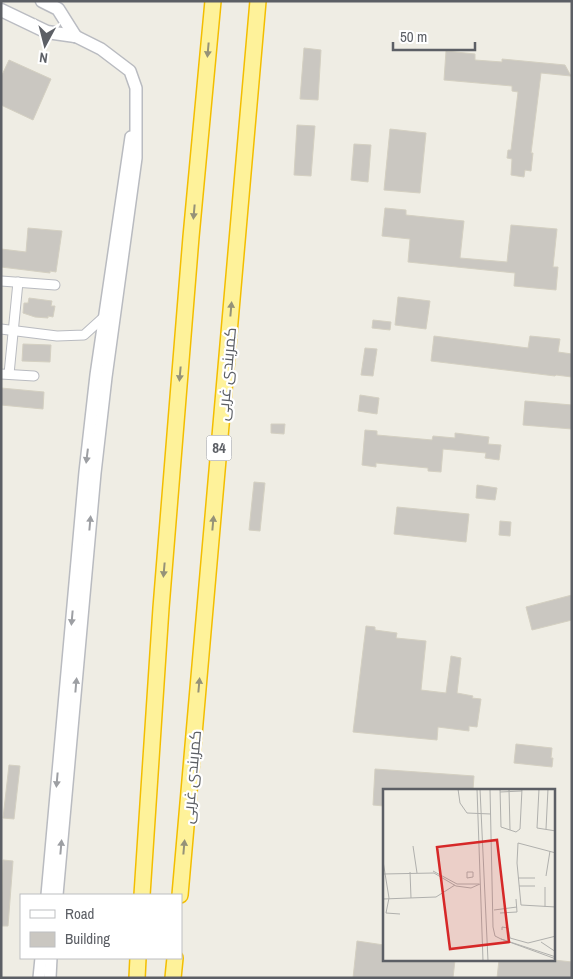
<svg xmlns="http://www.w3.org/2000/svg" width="573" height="979" font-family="'Archivo Narrow',Cairo,sans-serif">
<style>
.building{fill:#cac7c1;stroke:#d4d0c2}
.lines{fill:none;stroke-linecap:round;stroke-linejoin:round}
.minor-casing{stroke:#b9bbc0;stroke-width:11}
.tertiary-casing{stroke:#b9bbc0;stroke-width:14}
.secondary-casing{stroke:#babcc2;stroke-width:15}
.trunk-casing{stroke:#f3be00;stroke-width:18}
.minor{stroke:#fff;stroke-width:9}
.tertiary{stroke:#fff;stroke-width:11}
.secondary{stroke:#fff;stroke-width:12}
.trunk{stroke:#fef29a;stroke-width:15}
.oneway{fill:#959278}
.oneway2{fill:#9d9fa3}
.labels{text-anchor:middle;stroke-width:4.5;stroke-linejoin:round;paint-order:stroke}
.shield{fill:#fff;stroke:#8d8f93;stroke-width:1}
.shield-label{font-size:15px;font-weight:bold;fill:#5c5f65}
.street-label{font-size:16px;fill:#5c5f65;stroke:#fff}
.inset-road{fill:none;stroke:#b0b0ad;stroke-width:1}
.view{fill:#d62828;fill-opacity:0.15;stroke:#d62828;stroke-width:2.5}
.inset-edge{fill:none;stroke:#5c5f65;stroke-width:2.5}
</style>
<rect width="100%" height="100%" fill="#efede4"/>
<g class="building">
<polygon points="304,48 321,50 318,100 300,99"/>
<polygon points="446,51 475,54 475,60 502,62 502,59 565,65 571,76 541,73 531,153 533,153 531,171 525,170 524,177 511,175 512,159 507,158 508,150 511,150 518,92 512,91 512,86 444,80"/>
<polygon points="9,60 51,79 33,120 1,105 1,77"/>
<polygon points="297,125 315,126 311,176 294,175"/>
<polygon points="390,129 426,133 420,193 384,190"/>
<polygon points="354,144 371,145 368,182 351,180"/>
<polygon points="385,208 406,210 406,215 464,221 460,258 507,262 511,225 557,229 553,267 558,267 556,290 514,286 515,273 408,262 410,239 382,236"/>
<polygon points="28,228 62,231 56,272 50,271 50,273 1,267 1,249 26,252"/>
<polygon points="398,297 430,301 426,329 395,325"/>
<polygon points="29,298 52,301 51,306 55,306 53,317 48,316 48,318 35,317 23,313 24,303 28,303"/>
<polygon points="373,320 391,322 390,330 372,328"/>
<polygon points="434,336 528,348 530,336 560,339 558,352 572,354 572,377 556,375 555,376 431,361"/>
<polygon points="23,344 51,345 50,362 22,361"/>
<polygon points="365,348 377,349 373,376 361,375"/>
<polygon points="1,388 44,392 43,409 1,405"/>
<polygon points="360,395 379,398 377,414 358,411"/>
<polygon points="525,401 572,405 572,429 523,425"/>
<polygon points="271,424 285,424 284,434 271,433"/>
<polygon points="365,430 377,431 377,435 432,440 433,436 455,438 455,433 489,437 488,444 501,445 499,460 485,458 486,453 443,449 441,472 428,471 428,468 376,463 376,467 362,465"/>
<polygon points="254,482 265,483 260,531 249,530"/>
<polygon points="477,485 497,488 495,500 476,498"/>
<polygon points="397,507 469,514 466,542 394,534"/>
<polygon points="500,521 511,522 510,536 499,535"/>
<polygon points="572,595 572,620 532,630 526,607"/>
<polygon points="366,626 375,627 375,630 397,633 396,638 426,641 421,690 446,693 451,656 461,658 457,693 473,696 472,698 481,699 477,727 469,726 469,731 438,727 437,740 353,732"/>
<polygon points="516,744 552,748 551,758 553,758 552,767 514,763"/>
<polygon points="9,765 20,766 14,819 3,818"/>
<polygon points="375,769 474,776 473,790 384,790 384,806 373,805"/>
<polygon points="3,860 13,861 8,926 1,926"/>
<polygon points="357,941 384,945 384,960 455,960 453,978 353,978"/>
<polygon points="499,960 554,960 572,962 572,978 497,978"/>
</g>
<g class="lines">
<g class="minor-casing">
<g id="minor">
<polyline points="1,281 55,285"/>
<polyline points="1,329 57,336 84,335 105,316"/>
<polyline points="1,374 34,376"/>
<polyline points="9,374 18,282"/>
</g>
</g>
<g class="tertiary-casing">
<g id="tertiary">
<polyline points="47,895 85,472 96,375 131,137"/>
<polyline points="57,895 95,473 106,377 136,158 136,88 130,71 101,49 75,36"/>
<polyline points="39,978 41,958"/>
<polyline points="50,978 51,958"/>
</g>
</g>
<g class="secondary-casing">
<g id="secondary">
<polyline points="42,1 58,9 75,36"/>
<polyline points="1,10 47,32 75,36"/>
</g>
</g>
<g class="trunk-casing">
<g id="trunk">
<polyline points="142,895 161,608 191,237 213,1"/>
<polyline points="180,895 258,1"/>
<polyline points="137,978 138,958"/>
<polyline points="173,978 175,958"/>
</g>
</g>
<use href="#minor" class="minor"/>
<use href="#tertiary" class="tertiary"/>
<use href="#secondary" class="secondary"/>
<use href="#trunk" class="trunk"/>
</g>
<defs><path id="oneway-solid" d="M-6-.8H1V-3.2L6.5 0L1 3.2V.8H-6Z" transform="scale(1.25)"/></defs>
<g class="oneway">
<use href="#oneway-solid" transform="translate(208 50) rotate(95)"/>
<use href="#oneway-solid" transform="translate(194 212) rotate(95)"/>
<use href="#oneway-solid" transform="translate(231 309) rotate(-85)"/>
<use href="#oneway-solid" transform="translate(180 374) rotate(95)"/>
<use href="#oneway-solid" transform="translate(213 523) rotate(-85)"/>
<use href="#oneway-solid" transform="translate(164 570) rotate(95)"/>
<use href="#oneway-solid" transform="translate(199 685) rotate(-85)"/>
<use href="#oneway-solid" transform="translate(184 847) rotate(-85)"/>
</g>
<g class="oneway2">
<use href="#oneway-solid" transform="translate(87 456) rotate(97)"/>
<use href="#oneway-solid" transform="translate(90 523) rotate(-85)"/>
<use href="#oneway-solid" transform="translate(72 618) rotate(95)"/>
<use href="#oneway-solid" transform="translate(76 685) rotate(-85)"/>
<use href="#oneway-solid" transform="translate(57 780) rotate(95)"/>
<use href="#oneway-solid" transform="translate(61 847) rotate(-85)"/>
</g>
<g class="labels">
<rect class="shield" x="206.5" y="435.5" width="25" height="25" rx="4"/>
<g class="shield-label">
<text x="219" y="453">84</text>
</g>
<g class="street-label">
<text transform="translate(226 374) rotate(-85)" y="6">کمربندی غربی</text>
<text transform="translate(191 777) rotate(-85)" y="6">کمربندی غربی</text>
</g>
</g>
<g transform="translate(383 789)">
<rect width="172" height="172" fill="#efede4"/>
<path class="inset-road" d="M75,0l2,14 7,10 24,1M94,0l6,172M97,0l8,172M107,0l3,138 2,9 6,3M117,0l1,38 15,5 4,-3 2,-40M126,0l1,41M156,0l-2,39 19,3M117,3l22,-1M163,40l2,-40M30,57l4,27M173,64l-38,-10 -1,20 4,42 35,2M0,72l6,37 -3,15 14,1M50,82l24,13h22M27,83l1,26M84,83h6v5l-6,1zM0,85l51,-1 22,13 15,2 9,-4M163,87l4,-25M135,89h17M136,97h16M0,110l53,-2 19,-12M162,118v-20M111,121l23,-3M117,124l17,-1 -1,-13M119,141v-3l6,1 2,10 18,5 28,-7M118,150l55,20M118,150l55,18M158,153l15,10"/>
<path class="view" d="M114,51l12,102 -59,7 -13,-102z"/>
<rect width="172" height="172" class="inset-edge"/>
</g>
<rect width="573" height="979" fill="none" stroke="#5c5f65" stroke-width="5"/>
<rect x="20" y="894" width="162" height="65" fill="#ffffff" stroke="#bebfc1"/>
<rect x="30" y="910" width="25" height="8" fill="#ffffff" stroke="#bebfc1"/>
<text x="65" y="919" font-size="15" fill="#5c5f65">Road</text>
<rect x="30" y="932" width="25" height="15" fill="#cac7c1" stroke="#bebfc1"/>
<text x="65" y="944" font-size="15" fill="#5c5f65">Building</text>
<g transform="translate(45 45) rotate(187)" stroke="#ffffff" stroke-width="4" paint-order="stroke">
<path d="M0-4L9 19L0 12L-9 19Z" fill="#5c5f65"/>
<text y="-8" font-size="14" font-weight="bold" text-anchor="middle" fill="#5c5f65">N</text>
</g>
<path d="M393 42v8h82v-8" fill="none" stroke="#5c5f65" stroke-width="2.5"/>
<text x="400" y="42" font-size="15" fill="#5c5f65" stroke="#ffffff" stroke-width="4" paint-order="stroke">50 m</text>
</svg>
